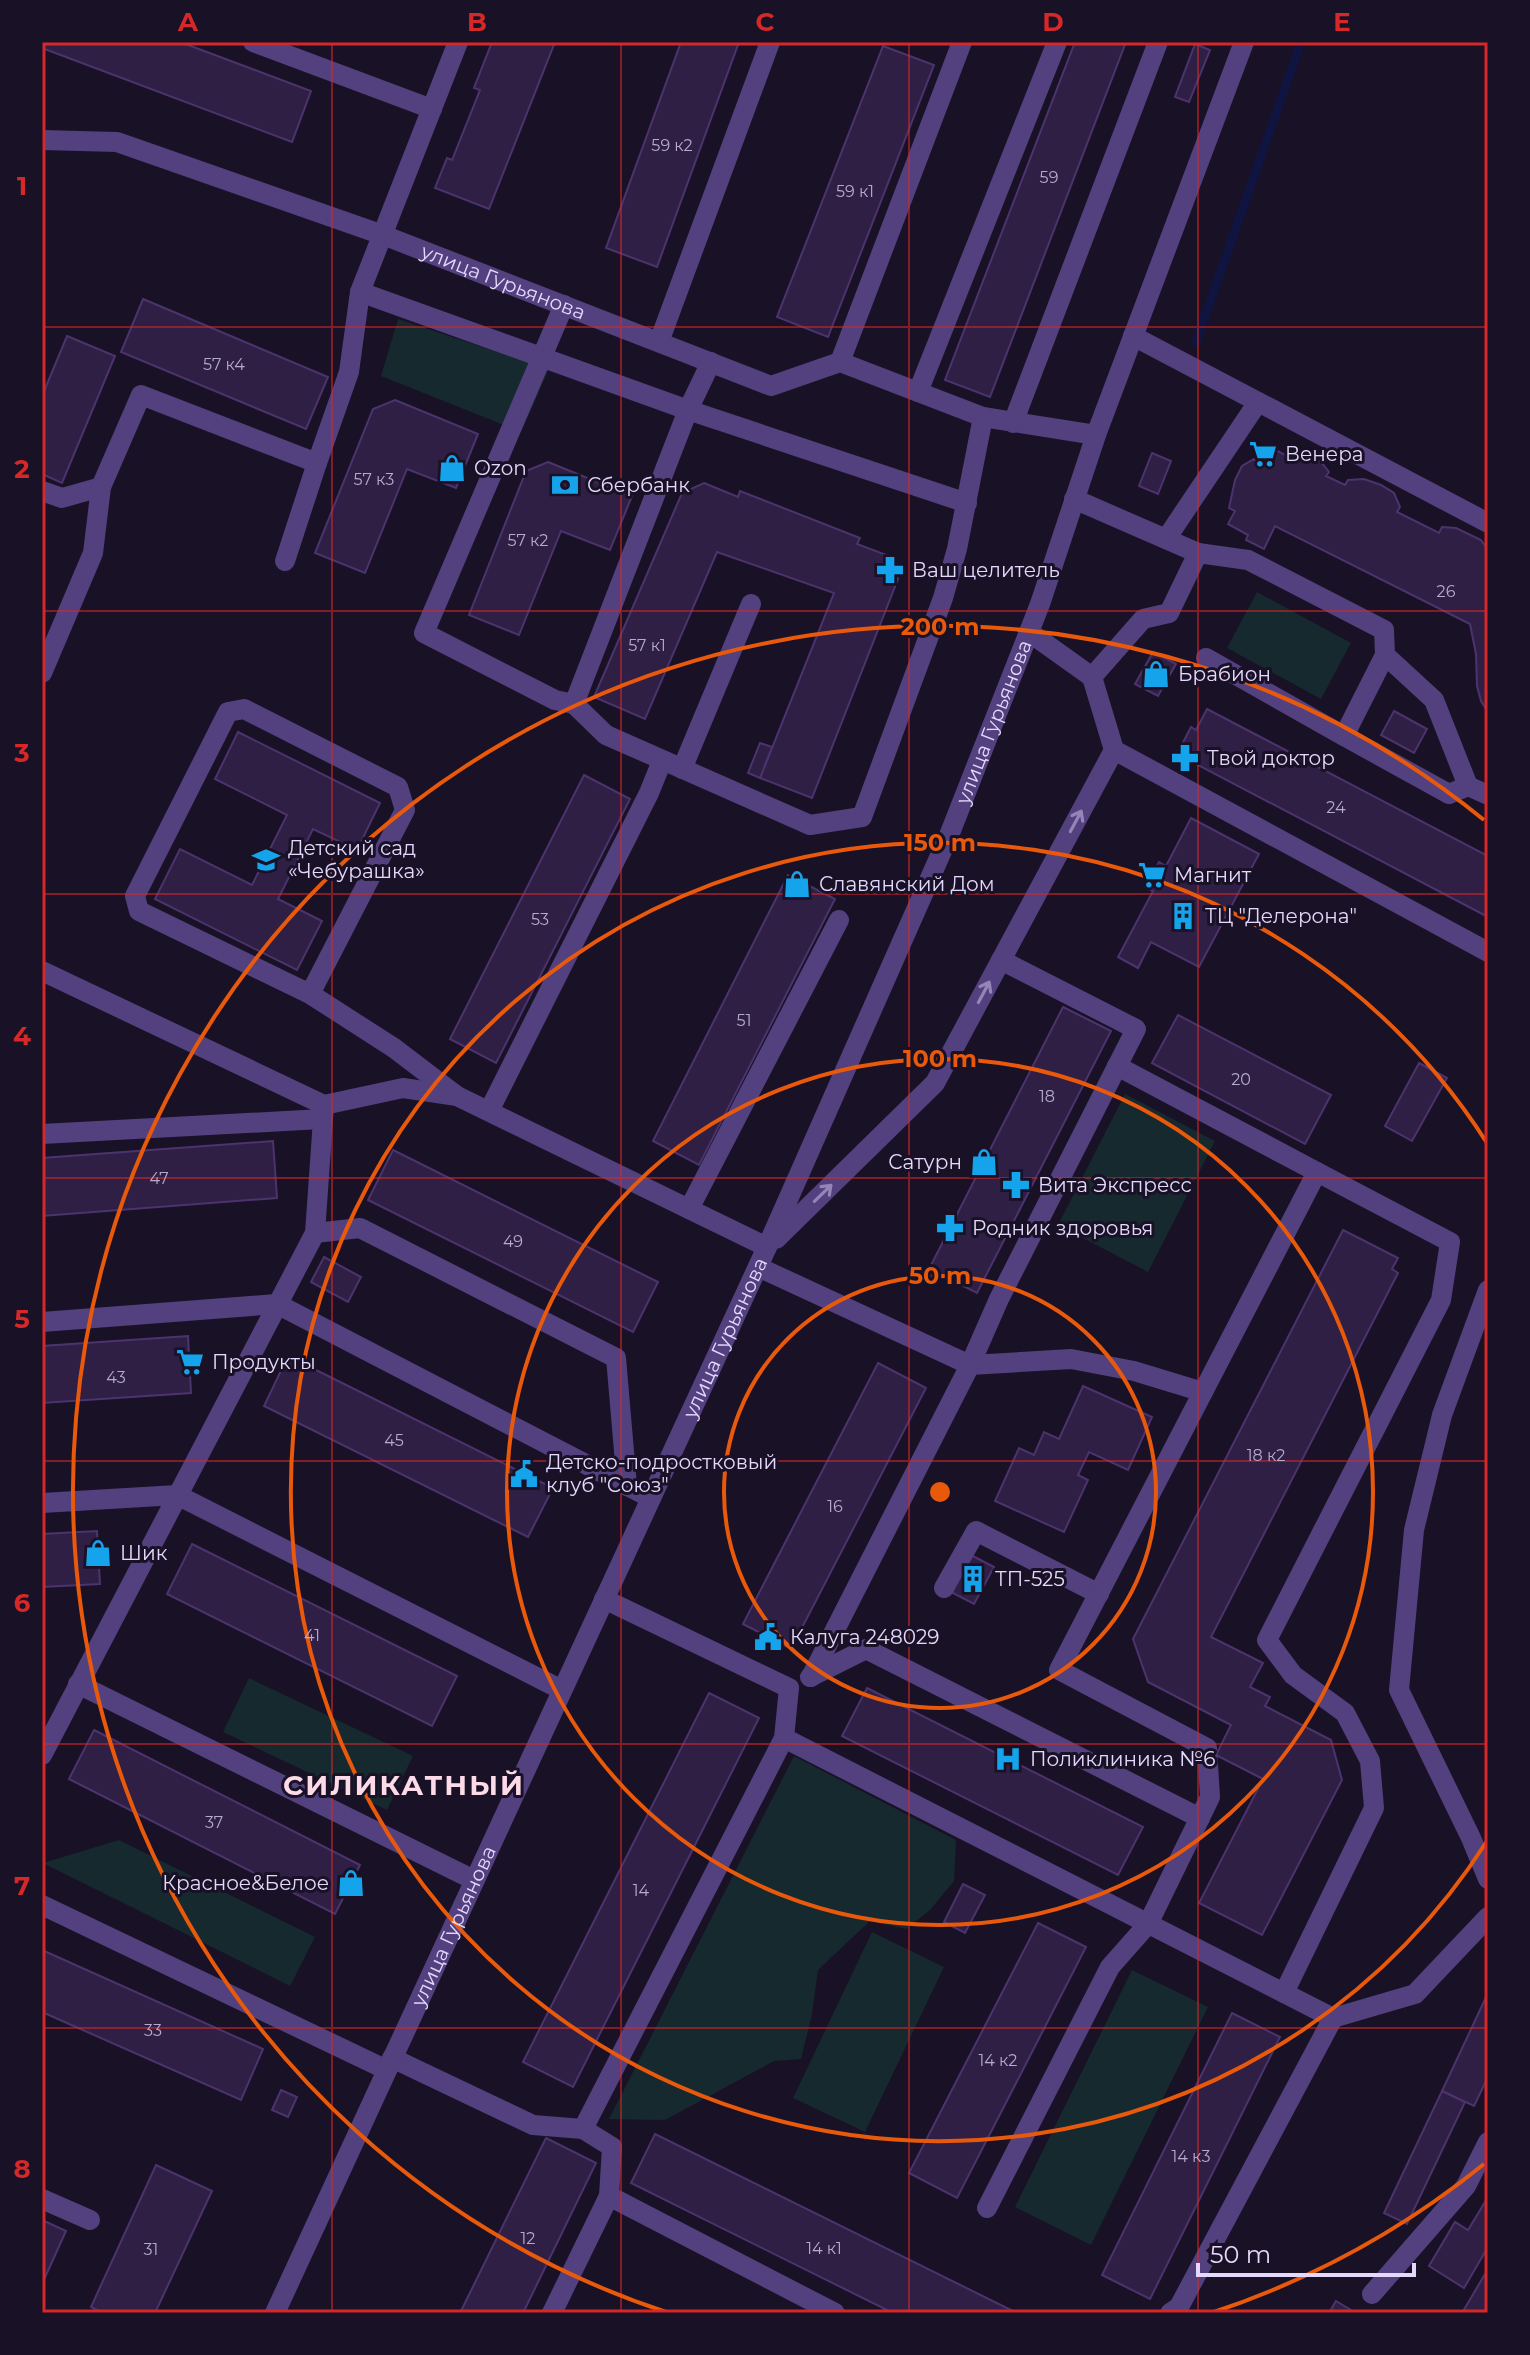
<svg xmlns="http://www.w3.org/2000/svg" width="1530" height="2355" font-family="Montserrat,sans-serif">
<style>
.green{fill:#15292e}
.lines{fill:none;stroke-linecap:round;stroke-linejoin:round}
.stream{stroke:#0f1540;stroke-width:9}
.building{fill:#2f1f44;stroke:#4c336e;stroke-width:2}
.minor{stroke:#52407f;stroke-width:20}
.oneway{stroke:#9484b7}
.grid{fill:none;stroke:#d62828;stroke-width:2;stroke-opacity:0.55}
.ring{fill:none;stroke:#e8590c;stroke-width:4}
.labels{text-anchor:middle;stroke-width:6;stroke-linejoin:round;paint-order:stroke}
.number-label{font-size:16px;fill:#b7aace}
.street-label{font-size:20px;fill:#e4d8fc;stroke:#191125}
.poi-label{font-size:20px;fill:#e4d8fc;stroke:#191125;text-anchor:start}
.district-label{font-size:28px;font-weight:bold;letter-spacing:2px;fill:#fcdae7;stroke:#191125}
.centre{fill:#e8590c;stroke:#191125;stroke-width:4}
.ring-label{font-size:24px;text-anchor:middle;font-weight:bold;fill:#e8590c;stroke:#191125;stroke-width:6;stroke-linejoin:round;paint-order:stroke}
.neatline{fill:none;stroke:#d62828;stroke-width:3}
.grid-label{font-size:26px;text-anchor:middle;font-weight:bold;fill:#d62828}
</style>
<rect width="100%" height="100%" fill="#191125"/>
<g class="green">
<polygon points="398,319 549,369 521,432 381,376"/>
<polygon points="1257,592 1351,643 1321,699 1227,648"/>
<polygon points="1125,1094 1215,1141 1148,1272 1058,1225"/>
<polygon points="249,1678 413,1756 387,1810 223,1732"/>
<polygon points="794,1756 956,1840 954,1881 930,1910 906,1929 870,1921 818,1970 812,2014 801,2059 774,2061 665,2120 609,2119"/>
<polygon points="119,1840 315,1937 290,1986 43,1863"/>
<polygon points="872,1932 944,1967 865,2132 793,2098"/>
<polygon points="1132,1970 1208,2007 1091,2245 1015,2207"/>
</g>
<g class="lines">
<polyline class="stream" points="1196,342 1301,42"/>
</g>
<g class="building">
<polygon points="180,42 311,91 292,142 42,48 42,42"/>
<polygon points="492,42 555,42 489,209 435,188 447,158 452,160 480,90 474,88"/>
<polygon points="681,42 739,42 657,267 606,248"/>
<polygon points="1075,42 1126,42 990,397 945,380"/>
<polygon points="1195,44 1210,50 1189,102 1175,97"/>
<polygon points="883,46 934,65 828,337 777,317"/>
<polygon points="143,299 328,377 306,429 121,352"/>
<polygon points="67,336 115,356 62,483 42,474 42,396"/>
<polygon points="395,400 478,434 456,488 407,469 365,573 315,553 373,409"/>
<polygon points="1268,446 1285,455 1288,451 1311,457 1321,462 1329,472 1326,476 1345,485 1348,480 1364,479 1381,485 1394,493 1400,507 1397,512 1439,533 1442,527 1456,528 1481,540 1488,550 1486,557 1488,558 1488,712 1481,701 1477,686 1476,654 1470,624 1275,526 1264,549 1246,540 1248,535 1228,524 1235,511 1229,508 1235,480 1242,466 1254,459 1259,462"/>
<polygon points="1152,453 1171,461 1158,494 1139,486"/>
<polygon points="548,462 632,496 610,550 561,531 519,635 469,615 526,471"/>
<polygon points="704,483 738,497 740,491 860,538 857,544 889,556 898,579 812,798 760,778 834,593 717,552 645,719 594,697 682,493"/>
<polygon points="1153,652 1176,664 1158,696 1135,684"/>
<polygon points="1207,709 1488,856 1488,917 1177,754 1191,727 1196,730"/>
<polygon points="1394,711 1427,729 1414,753 1381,735"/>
<polygon points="238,732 380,803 357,850 313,829 278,899 322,921 297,970 155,899 180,849 252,885 287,815 215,779"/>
<polygon points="760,743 772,747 760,778 748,773"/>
<polygon points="584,775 630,799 496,1063 450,1039"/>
<polygon points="1191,818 1259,854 1199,967 1151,942 1138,968 1118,957 1153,891 1145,887 1159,862 1166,866"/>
<polygon points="788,875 835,899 699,1165 653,1141"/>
<polygon points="1063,1007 1111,1031 977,1293 929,1269"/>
<polygon points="1178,1015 1331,1095 1305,1144 1152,1063"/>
<polygon points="1419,1063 1447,1078 1412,1141 1385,1126"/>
<polygon points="273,1141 277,1198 42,1216 42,1158"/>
<polygon points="393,1150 658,1282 633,1332 368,1200"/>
<polygon points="1343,1230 1398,1258 1392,1269 1398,1273 1211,1637 1263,1663 1250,1687 1270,1697 1265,1706 1331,1740 1342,1780 1262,1935 1199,1903 1263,1779 1216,1755 1231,1725 1148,1682 1133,1639"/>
<polygon points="324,1257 361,1277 348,1302 311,1282"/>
<polygon points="188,1336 191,1393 42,1403 42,1346"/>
<polygon points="288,1356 553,1488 528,1537 264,1406"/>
<polygon points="878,1363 926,1388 791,1649 743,1624"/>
<polygon points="1083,1386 1152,1417 1128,1470 1089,1452 1078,1475 1088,1480 1064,1532 995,1501 1019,1448 1034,1455 1044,1432 1059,1439"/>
<polygon points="97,1531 100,1584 42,1587 42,1534"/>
<polygon points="192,1544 457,1676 432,1726 167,1594"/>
<polygon points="971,1555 994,1567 974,1604 951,1592"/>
<polygon points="867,1688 1143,1827 1118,1875 842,1736"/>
<polygon points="709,1693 759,1718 573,2087 523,2062"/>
<polygon points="94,1730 360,1865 335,1914 69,1779"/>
<polygon points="963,1884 985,1895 965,1933 944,1922"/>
<polygon points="1038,1923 1086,1947 957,2198 909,2173"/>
<polygon points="42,1950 263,2049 241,2100 42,2012"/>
<polygon points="1488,1993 1488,2077 1474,2106 1442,2091"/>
<polygon points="1232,2013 1280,2037 1150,2299 1102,2275"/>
<polygon points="281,2090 297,2097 288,2117 272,2110"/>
<polygon points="1442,2091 1465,2102 1407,2224 1384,2213"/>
<polygon points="655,2134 1017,2313 893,2313 631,2183"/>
<polygon points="546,2138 596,2163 523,2313 460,2313"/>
<polygon points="156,2165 212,2191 155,2313 103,2313 91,2307"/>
<polygon points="1488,2197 1488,2247 1464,2288 1429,2266 1455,2222 1468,2230"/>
<polygon points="42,2220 66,2231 42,2284"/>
<polygon points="1488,2269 1488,2313 1462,2313"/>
<polygon points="1336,2301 1356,2313 1329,2313"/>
</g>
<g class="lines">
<g class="minor">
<polyline points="253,42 432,109"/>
<path id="s1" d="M42,140l75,2 266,93 388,151 69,-24 143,55 113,18"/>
<polyline points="360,292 688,410 967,503"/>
<polyline points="564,305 424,633 555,700 574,704"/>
<polyline points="1133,336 1488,523"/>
<polyline points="659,342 770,42"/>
<polyline points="711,362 688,410 574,704 606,735 810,825 862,817 943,598 957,549 983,417"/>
<polyline points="840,362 962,42"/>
<polyline points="918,392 1057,42"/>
<polyline points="1013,423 1158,42"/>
<polyline points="42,491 62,498 101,487"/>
<polyline points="1074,499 1198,553 1169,613 1143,619 1092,677"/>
<polyline points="1166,539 1258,402"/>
<polyline points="1198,553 1248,560 1384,630 1385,655 1344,736 1449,794 1468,786 1434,700 1385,655"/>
<polyline points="285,561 317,463"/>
<polyline points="1029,632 1092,677 1114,750 1488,952"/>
<polyline points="1206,658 1344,736"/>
<polyline points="42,673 93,553 101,487 141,395 317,463 349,372 360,292 458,42"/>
<polyline points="682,769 751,604"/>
<polyline points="1468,786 1488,795"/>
<polyline points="42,971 324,1105 403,1088 457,1096 767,1247"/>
<polyline points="310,994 405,810 398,787 244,709 228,712 135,896 139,911 310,994 394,1048 457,1096"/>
<polyline points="1117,1066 1317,1172"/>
<polyline points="489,1111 649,793 662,761"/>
<polyline points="42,1134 322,1119"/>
<polyline points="689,1209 839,920"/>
<polyline points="315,1233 360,1228 616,1358 627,1486"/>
<polyline points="776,1239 935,1083 1114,750"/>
<polyline points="758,1267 970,1365 1071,1359 1134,1371 1203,1392 1317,1172 1450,1242 1441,1300 1267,1640 1293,1675 1345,1713 1370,1761 1374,1808 1284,1993"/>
<polyline points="1488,1290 1442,1415 1414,1530 1399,1690 1471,1838 1488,1879"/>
<polyline points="42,1322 277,1304 651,1498"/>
<polyline points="42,1503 177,1495 562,1690"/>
<polyline points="944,1588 976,1531 1099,1594"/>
<polyline points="810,1677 866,1649 1200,1818"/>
<polyline points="811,1677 970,1365 999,1299 1136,1029 1001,960"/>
<polyline points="78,1684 474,1880"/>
<polyline points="784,1738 1333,2018 1179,2307 1170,2313"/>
<polyline points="42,1755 315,1233 324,1105"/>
<polyline points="42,1905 387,2070"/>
<polyline points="1333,2018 1415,1994 1488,1917"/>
<polyline points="392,2058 533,2125 583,2129 784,1738 789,1688 604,1599"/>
<polyline points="583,2129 612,2147 609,2196 835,2313"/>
<polyline points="42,2199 90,2220"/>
<polyline points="987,2208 1110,1967 1148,1924 1210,1797 1207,1748 1059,1670 1203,1392"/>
<polyline points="1372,2294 1466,2186 1488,2142"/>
<path id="s2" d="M275,2313l492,-1066 183,-414 90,-229 56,-169 148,-393"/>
<polyline points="552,2313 609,2196"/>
</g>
</g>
<defs><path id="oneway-shaft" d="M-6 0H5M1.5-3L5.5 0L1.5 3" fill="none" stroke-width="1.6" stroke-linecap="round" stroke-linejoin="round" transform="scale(2)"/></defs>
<g class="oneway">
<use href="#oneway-shaft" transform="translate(1076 821) rotate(-62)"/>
<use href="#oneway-shaft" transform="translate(984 992) rotate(-62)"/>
<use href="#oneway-shaft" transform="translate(823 1193) rotate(-44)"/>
</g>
<path class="grid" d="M332,42v2271M621,42v2271M909,42v2271M1198,42v2271M42,327h1446M42,611h1446M42,894h1446M42,1178h1446M42,1461h1446M42,1744h1446M42,2028h1446"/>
<g class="ring">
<circle cx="940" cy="1492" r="216"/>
<circle cx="940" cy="1492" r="433"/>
<path d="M1487 1841A649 649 0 1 1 1487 1143"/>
<path d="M1484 2164A865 865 0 0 1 1214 2312M666 2312A865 865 0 1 1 1484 820"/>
</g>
<defs>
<g id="supermarket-bare" transform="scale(2.16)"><path d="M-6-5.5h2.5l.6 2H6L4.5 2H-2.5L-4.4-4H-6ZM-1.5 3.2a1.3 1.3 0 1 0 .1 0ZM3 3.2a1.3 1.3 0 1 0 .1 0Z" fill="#15a3eb" stroke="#191125" stroke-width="2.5" paint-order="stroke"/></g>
<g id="shop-bare" transform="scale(2.16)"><path d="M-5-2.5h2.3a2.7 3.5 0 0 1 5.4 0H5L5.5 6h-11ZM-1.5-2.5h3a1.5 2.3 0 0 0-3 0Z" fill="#15a3eb" stroke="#191125" stroke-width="2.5" paint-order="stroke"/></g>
<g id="bank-bare" transform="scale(2.16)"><path d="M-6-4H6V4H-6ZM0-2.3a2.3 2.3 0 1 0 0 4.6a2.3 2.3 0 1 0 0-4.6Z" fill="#15a3eb" stroke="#191125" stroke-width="2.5" paint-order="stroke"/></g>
<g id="pharmacy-bare" transform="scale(2.16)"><path d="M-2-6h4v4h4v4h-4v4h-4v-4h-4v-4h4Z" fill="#15a3eb" stroke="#191125" stroke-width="2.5" paint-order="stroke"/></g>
<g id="school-bare" transform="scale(2.16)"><path d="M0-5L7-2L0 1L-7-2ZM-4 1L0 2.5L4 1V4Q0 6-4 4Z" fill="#15a3eb" stroke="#191125" stroke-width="2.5" paint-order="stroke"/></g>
<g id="building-bare" transform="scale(2.16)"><path d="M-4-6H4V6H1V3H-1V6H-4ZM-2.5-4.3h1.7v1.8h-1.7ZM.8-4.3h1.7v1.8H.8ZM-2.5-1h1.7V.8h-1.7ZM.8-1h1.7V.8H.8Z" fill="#15a3eb" stroke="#191125" stroke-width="2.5" paint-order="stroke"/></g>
<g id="civic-bare" transform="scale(2.16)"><path d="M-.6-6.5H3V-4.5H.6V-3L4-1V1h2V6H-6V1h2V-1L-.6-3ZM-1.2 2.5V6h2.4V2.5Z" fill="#15a3eb" stroke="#191125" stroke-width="2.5" paint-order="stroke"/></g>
<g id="hospital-bare" transform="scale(2.16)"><path d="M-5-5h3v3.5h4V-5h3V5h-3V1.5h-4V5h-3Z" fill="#15a3eb" stroke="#191125" stroke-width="2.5" paint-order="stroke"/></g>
</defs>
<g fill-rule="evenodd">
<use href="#supermarket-bare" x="1263" y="454"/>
<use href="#shop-bare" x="452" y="468"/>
<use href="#bank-bare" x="565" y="485"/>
<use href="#pharmacy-bare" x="890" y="570"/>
<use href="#shop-bare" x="1156" y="674"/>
<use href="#pharmacy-bare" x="1185" y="758"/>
<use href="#school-bare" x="266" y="860"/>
<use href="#supermarket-bare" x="1152" y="875"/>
<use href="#shop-bare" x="797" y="884"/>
<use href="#building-bare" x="1183" y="916"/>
<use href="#shop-bare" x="984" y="1162"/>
<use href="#pharmacy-bare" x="1016" y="1185"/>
<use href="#pharmacy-bare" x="950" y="1228"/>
<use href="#supermarket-bare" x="190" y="1362"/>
<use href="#civic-bare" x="524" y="1474"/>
<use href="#shop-bare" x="98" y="1553"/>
<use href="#building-bare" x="973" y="1579"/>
<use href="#civic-bare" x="768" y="1637"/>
<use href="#hospital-bare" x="1008" y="1759"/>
<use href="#shop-bare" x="351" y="1883"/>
</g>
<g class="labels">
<g class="number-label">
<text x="672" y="151">59 к2</text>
<text x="1049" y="183">59</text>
<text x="855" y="197">59 к1</text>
<text x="224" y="370">57 к4</text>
<text x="374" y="485">57 к3</text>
<text x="528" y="546">57 к2</text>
<text x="1446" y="597">26</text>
<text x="647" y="651">57 к1</text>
<text x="1336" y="813">24</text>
<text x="540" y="925">53</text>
<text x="744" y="1026">51</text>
<text x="1241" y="1085">20</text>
<text x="1047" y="1102">18</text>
<text x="159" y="1184">47</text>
<text x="513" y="1247">49</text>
<text x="116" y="1383">43</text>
<text x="394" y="1446">45</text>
<text x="1266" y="1461">18 к2</text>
<text x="835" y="1512">16</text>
<text x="312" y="1641">41</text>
<text x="214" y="1828">37</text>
<text x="641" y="1896">14</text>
<text x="153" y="2036">33</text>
<text x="998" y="2066">14 к2</text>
<text x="1191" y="2162">14 к3</text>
<text x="528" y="2244">12</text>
<text x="824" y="2254">14 к1</text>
<text x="151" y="2255">31</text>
</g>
<g class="street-label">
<text dy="7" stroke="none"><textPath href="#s1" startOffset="486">улица Гурьянова</textPath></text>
<text dy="7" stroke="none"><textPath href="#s2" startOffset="1746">улица Гурьянова</textPath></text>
<text dy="7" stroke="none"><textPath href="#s2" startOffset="1074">улица Гурьянова</textPath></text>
<text dy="7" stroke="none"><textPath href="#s2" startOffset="426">улица Гурьянова</textPath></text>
</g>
<g class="poi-label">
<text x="1285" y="461">Венера</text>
<text x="474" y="475">Ozon</text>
<text x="587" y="492">Сбербанк</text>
<text x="912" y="577">Ваш целитель</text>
<text x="1178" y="681">Брабион</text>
<text x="1207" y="765">Твой доктор</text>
<text x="288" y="855">Детский сад<tspan x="288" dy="23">«Чебурашка»</tspan></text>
<text x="1174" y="882">Магнит</text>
<text x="819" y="891">Славянский Дом</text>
<text x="1205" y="923">ТЦ "Делерона"</text>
<text x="962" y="1169" text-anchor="end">Сатурн</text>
<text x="1038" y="1192">Вита Экспресс</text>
<text x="972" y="1235">Родник здоровья</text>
<text x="212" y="1369">Продукты</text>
<text x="546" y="1469">Детско-подростковый<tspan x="546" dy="23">клуб "Союз"</tspan></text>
<text x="120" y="1560">Шик</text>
<text x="995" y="1586">ТП-525</text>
<text x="790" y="1644">Калуга 248029</text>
<text x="1030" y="1766">Поликлиника №6</text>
<text x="329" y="1890" text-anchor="end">Красное&amp;Белое</text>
</g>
<g class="district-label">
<text x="404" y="1795">СИЛИКАТНЫЙ</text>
</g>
</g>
<circle cx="940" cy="1492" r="12" class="centre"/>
<g class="ring-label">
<text x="940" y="635">200 m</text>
<text x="940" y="851">150 m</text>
<text x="940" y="1067">100 m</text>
<text x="940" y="1284">50 m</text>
</g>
<rect width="1530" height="2355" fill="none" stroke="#191125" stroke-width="88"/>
<path d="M1198 2263v12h216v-12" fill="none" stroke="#e4d8fc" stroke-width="4"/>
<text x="1210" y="2263" font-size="24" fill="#e4d8fc" stroke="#191125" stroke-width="6" paint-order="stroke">50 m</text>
<rect x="44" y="44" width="1442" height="2267" class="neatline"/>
<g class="grid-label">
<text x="188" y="31">A</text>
<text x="477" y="31">B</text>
<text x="765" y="31">C</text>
<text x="1053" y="31">D</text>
<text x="1342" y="31">E</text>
<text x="22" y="195">1</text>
<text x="22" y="478">2</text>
<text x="22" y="762">3</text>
<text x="22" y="1045">4</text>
<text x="22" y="1328">5</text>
<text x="22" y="1612">6</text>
<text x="22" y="1895">7</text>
<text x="22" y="2178">8</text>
</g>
</svg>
